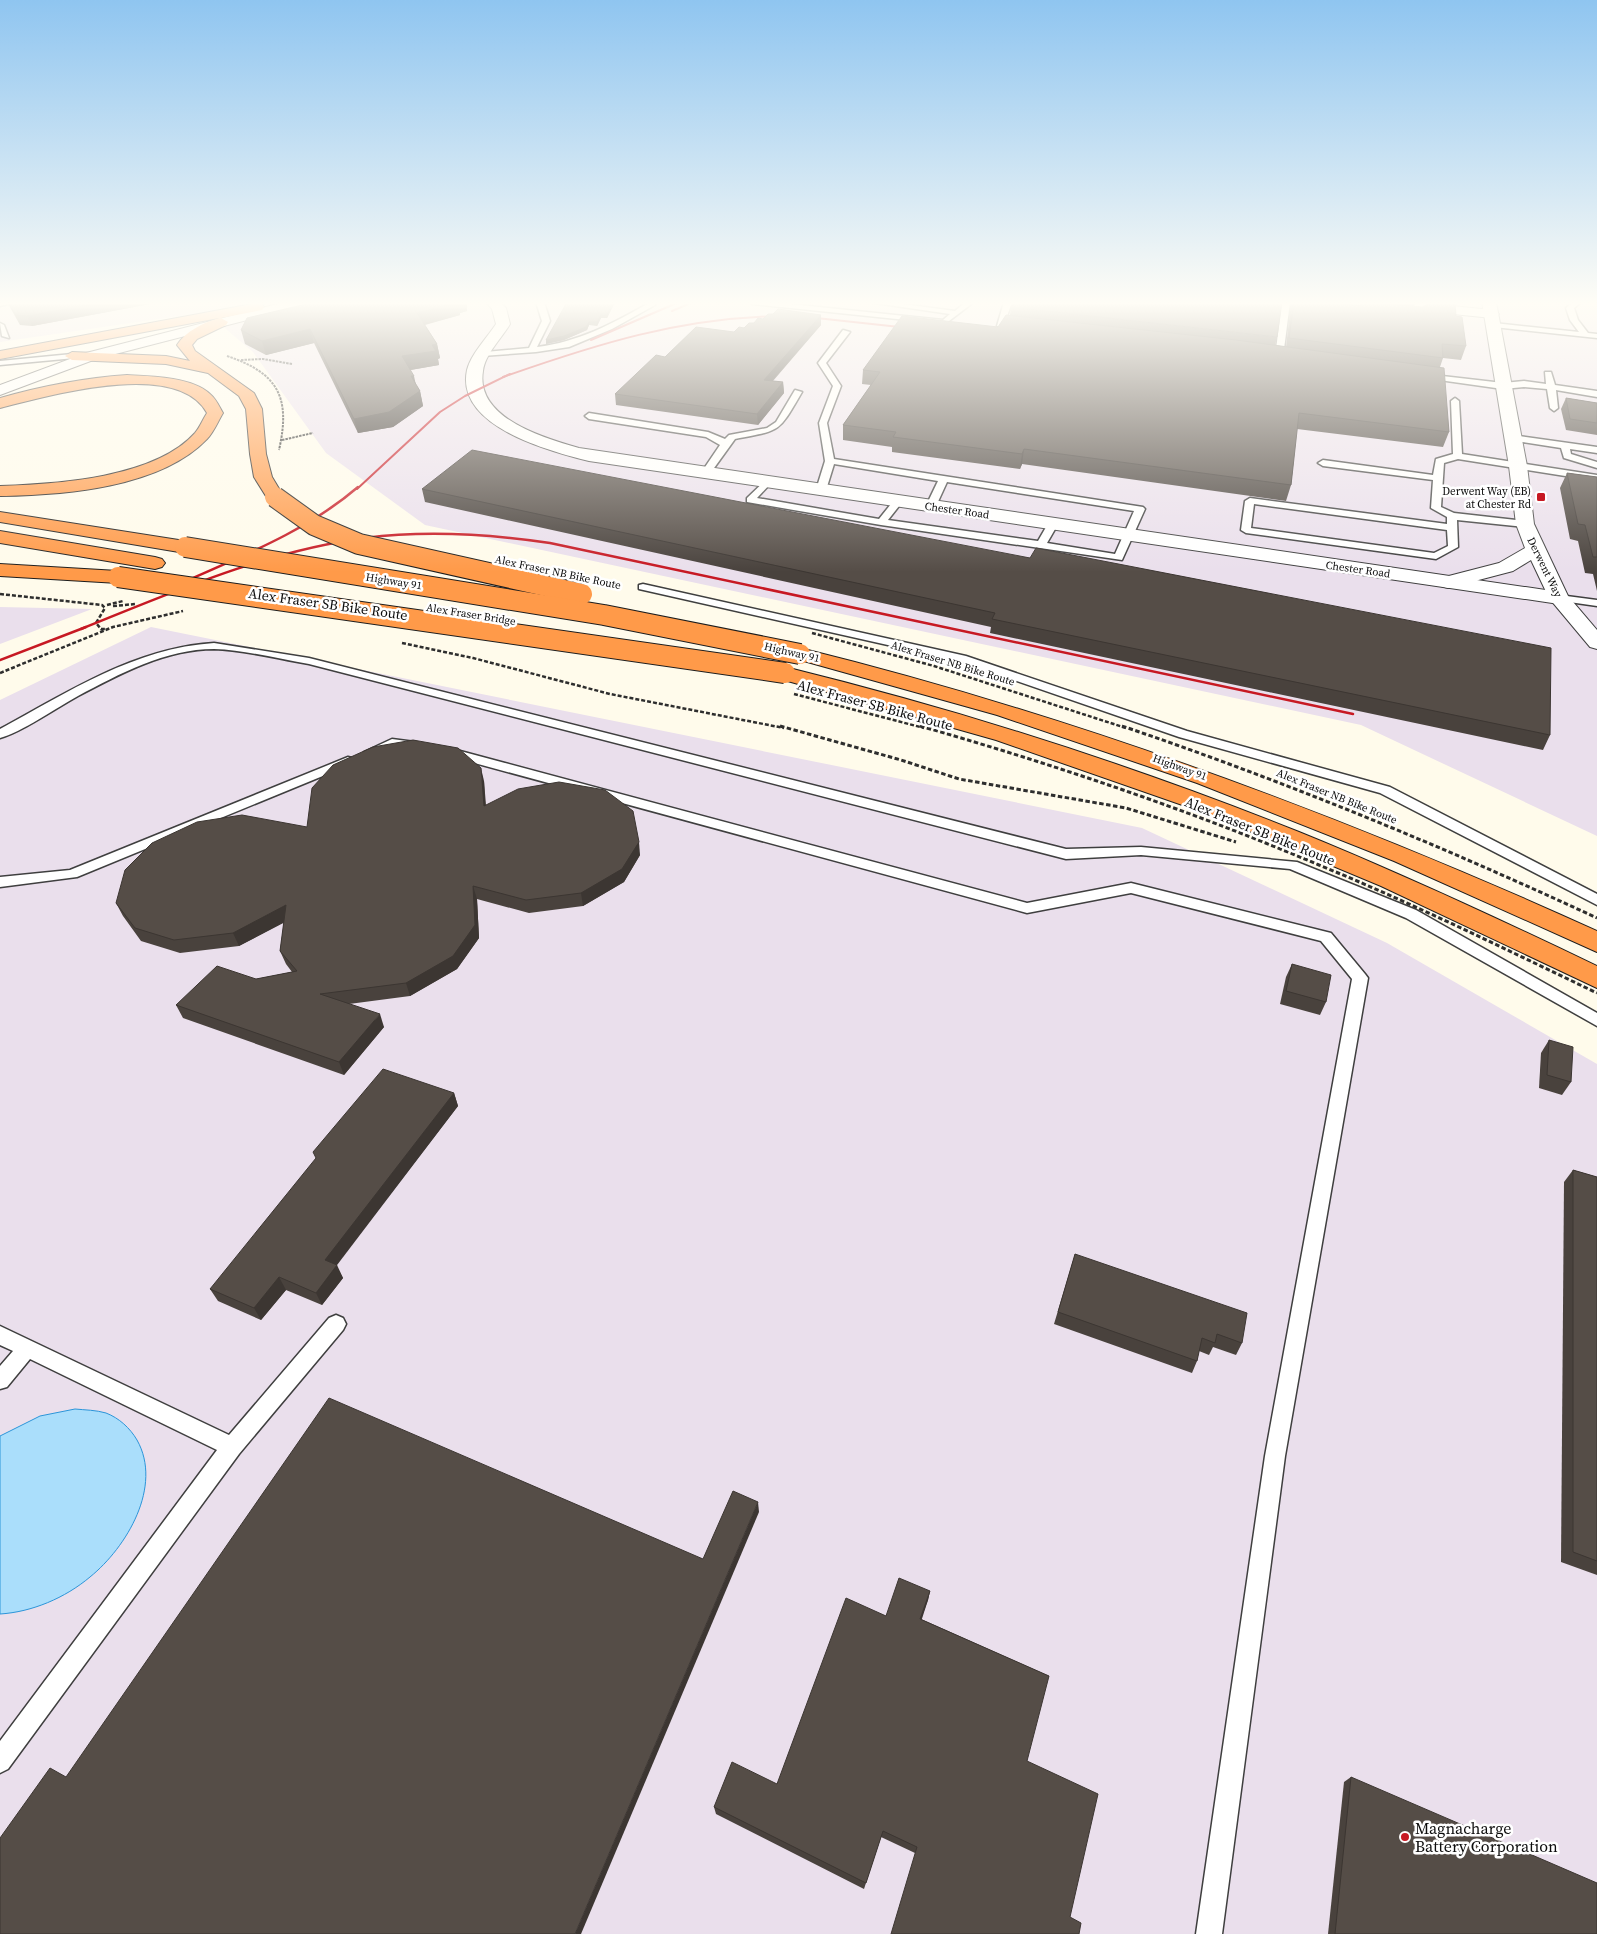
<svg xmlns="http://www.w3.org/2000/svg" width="1597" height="1934" font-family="'Source Serif 4',serif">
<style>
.industrial{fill:#eadfec}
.water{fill:#aadefb;stroke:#2b95d9}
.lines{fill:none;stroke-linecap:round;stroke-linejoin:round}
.service-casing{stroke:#3f3f3f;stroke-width:3}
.minor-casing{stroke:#3f3f3f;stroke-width:2}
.tertiary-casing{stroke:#3f3f3f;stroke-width:2}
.motorway-casing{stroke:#1d1d1d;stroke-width:2}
.path-far2{stroke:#2e2e2e;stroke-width:2;stroke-dasharray:2.5 1;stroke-linecap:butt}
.path-far1{stroke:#2e2e2e;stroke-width:2.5;stroke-dasharray:4 2;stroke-linecap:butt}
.path{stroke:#2e2e2e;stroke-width:3;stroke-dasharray:4.5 2.5;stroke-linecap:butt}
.service{fill:#fff;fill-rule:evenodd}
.minor{fill:#fff;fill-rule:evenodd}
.tertiary{fill:#fff;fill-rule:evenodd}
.motorway{fill:#ff9a49;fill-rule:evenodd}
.rail-far1{stroke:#c71923;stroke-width:2}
.rail{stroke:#c71923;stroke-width:2.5}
.motorway-bridge-casing{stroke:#1d1d1d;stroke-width:22;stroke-linecap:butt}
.path-bridge-far1{stroke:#2e2e2e;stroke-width:2.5;stroke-dasharray:4 2;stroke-linecap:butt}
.path-bridge{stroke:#2e2e2e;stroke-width:3;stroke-dasharray:4.5 2.5;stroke-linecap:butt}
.motorway-bridge{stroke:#ff9a49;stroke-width:20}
.wall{fill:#49423d}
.shaded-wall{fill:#3c3632}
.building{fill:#554d47;stroke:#3c3632}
.poi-dot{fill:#c71923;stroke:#fff;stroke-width:2}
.labels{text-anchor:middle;stroke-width:5;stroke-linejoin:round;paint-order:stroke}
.far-poi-label{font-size:11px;fill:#0c0c0c;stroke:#fff;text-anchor:end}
.far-street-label{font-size:11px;fill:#0c0c0c;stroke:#fff}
.street-label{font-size:14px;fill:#0c0c0c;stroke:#fff}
.near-poi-label{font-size:16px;fill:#0c0c0c;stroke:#fff;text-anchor:start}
</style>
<rect width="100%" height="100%" fill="#fffbeb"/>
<g class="industrial">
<polygon points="0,302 1597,302 1597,836 1361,725 425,525 326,453 253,352 206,312 0,342"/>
<polygon points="0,607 92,609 0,644"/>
<polygon points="151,627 1142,828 1387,943 1597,1064 1597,1934 0,1934 0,700"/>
</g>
<path class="water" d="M75,1409c10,1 21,1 31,4 13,5 24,15 31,27 26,46 -10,107 -47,137 -25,21 -58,35 -90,37v-178l40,-20z"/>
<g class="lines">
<g class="service-casing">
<g id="service">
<polygon points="0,302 16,302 0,306"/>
<path d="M536,302h8l6,19 -13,26c41,-5 75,-23 110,-43v-2h8v3l-43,24 -43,18 -33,5 -54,4v-4h3l44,-4 13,-27z"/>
<polygon points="748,302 771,302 943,320 950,314 868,302 887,302 955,311 966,302 974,302 945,324 752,304"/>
<polygon points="1004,302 1012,302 1005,322 1023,324 1023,328 997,326"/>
<polygon points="1282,302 1290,302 1283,357 1279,359 1275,357"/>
<polygon points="1573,302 1581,302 1574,308 1578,320 1588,333 1597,334 1597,338 1494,327 1490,325 1494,323 1579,332 1570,320 1566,308"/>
<polygon points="0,323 4,325 9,338 2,336"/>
<polygon points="843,330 850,332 826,363 841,386 827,423 834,459 1143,507 1145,509 1122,560 881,525 747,502 747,498 767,479 772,482 757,498 879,519 895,499 898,498 903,501 888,520 1038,541 1049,522 1053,521 1058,524 1047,543 1115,554 1134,511 947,482 936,506 931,509 926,506 938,481 834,464 826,490 818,492 816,490 825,461 819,423 833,386 818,363"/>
<polygon points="72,354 76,356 75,358 0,365 0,361"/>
<polygon points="1545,372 1551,372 1555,385 1597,391 1597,397 1556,390 1558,408 1554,411 1550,408 1547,389 1524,387 1503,389 1425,378 1421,376 1425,374 1503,383 1524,381 1546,384"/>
<path d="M795,390l7,2c-24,41 -20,38 -67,47l-26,36 -3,1 -5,-3 19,-28 -14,-8 -117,-18 -4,-3 4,-3 119,19 17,7 4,-4 38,-7 9,-6z"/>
<path d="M1455,398l4,3 3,53 135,21v6l-139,-22 -14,4 -3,44 13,6 71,8 5,3 -5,3 -68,-7 1,27 -22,12 -190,-26 -5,-3 4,-29 5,-3 197,26v-7l-16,-9 2,-28 -110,-14 -5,-3 5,-3 110,15 3,-16 17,-5 -2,-53zM1254,504l193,26 1,16 -14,7 -183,-25z"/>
<polygon points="1512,435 1597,447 1597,453 1570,449 1571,454 1597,462 1597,468 1564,458 1561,448 1509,440 1509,436"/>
<polygon points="643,584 966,656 1187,731 1390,787 1597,894 1597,905 1380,793 1179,737 959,661 639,589 639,585"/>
<polygon points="1559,595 1597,600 1597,606 1555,600 1554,598"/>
<path d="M214,643l95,15 757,191 75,-2 156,15 119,48 181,103v13l-191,-108 -116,-49 -149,-14 -75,4 -757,-195c-31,-5 -63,-14 -95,-15 -48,0 -95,25 -136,47 -20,11 -58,37 -78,42v-9c68,-37 135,-81 214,-86z"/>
<polygon points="392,739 415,742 421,746 415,750 393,747 370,756 364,752"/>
<polygon points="449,748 1027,903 1131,883 1331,933 1365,974 1368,978 1285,1456 1222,1934 1196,1934 1265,1456 1352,979 1321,941 1131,893 1027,913 445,755 443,752 445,749"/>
<polygon points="348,757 352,758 354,761 352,764 77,877 0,887 0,877 70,870"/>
<polygon points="336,1315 343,1318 346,1324 343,1330 239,1454 8,1769 0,1773 0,1741 217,1450 30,1359 7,1387 0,1389 0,1366 13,1351 0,1345 0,1326 229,1435 329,1318"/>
</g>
</g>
<g class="minor-casing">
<g id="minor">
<path d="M486,302h14l6,6 4,16c-8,14 -25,30 -27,47 -8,47 61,67 96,77l980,144 7,2 3,4 -3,4 -7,2 -970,-143c-40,-10 -134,-35 -122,-91 4,-16 20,-32 29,-46l-4,-15z"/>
<polygon points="1368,302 1412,302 1492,310 1499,314 1492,318 1375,306"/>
</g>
</g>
<g class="tertiary-casing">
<g id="tertiary">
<polygon points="285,302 307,302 305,305 96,359 0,395 0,385 86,353"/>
<polygon points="1482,302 1496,302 1527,466 1534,524 1568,596 1597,630 1597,649 1590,647 1549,598 1531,560 1513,571 1448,588 1441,586 1438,582 1441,578 1499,563 1525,548 1516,524 1509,466"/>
</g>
</g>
<g class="motorway-casing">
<g id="motorway">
<path d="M257,303l5,1 2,3 -2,3 -41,8 7,4 -2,3 -29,14 -5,6 3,6 59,42 8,16 4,45 6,23 12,20 -3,4h-12l-15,-24 -4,-23 -4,-45 -7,-13 -31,-23 -42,-9 -94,-4 -7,-4 7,-4 94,4 24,5 -13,-16c9,-14 26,-22 42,-27l-219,41v-8z"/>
<path d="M127,375c23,1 66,2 83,19 6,5 9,12 13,19 -5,8 -9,19 -16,26 -47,49 -143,56 -207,57v-10c57,-2 155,-8 195,-53 5,-6 8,-14 12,-20 -30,-55 -159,-17 -207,-5v-10c42,-12 84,-20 127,-23z"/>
<polygon points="0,512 185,541 192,543 194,547 192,551 185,553 0,522"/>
<polygon points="0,531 155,557 162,559 165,563 162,567 155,569 0,543"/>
<polygon points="0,564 118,571 125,573 128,577 125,581 118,583 0,576"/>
<path d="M800,648c275,68 539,166 797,283v21l-203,-91 -197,-78 -200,-68 -204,-57 -3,-4 3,-4z"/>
<path d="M785,667c175,43 347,98 514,165 101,41 200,87 298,134v22l-216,-102 -170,-71 -215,-75 -219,-62 -3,-5 3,-5z"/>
</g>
</g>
<g class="path-far2">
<path d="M227,356c51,17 64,41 52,94"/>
<polyline points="241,360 263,359 292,364"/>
<polyline points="282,440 313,433"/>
</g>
<g class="path-far1">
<polyline points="0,594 102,605 105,608 96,623 101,629 105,629"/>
<polyline points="107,605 123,601"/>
<polyline points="113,606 136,604"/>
<polyline points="402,643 473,658 610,694 784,728"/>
<polyline points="0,673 113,627 183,611"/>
</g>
<polyline class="path" points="780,726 901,760 959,779 1126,808 1236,842"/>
<use href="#service" class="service"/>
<use href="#minor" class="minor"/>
<use href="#tertiary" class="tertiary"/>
<use href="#motorway" class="motorway"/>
<g class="rail-far1">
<polyline points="672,311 693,302"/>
<polyline points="807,317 909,328"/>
<polyline points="591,340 679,302"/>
<path d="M503,377c94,-33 176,-59 277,-61"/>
<polyline points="357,489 440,412 465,396 510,374"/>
</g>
<g class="rail">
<path d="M182,583c60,-27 125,-52 176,-96"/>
<path d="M81,629c92,-37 185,-78 284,-91 62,-8 124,-4 185,5l803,171"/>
<polyline points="0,660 86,627"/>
</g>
<g class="motorway-bridge-casing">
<g id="motorway-bridge">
<polyline points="275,497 314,525 359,544 582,594"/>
<polyline points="185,547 604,615 800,654"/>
<polyline points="118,577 785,673"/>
</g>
</g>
<g class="path-bridge-far1">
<polyline points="812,633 934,666 1126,728"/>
<polyline points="794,694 924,728"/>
</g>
<g class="path-bridge">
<path d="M920,726c136,39 269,84 399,139 95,39 186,84 278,128"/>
<path d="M1122,726c162,55 320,120 475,192"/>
</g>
<use href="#motorway-bridge" class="motorway-bridge"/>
</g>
<g class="wall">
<polygon points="7,302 161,302 32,326 20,325"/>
<polygon points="567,302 615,302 607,318 601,318 597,326 589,325 587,330 564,340 546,344"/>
<polygon points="1291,302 1328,302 1360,305 1361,302 1415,302 1414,307 1422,307 1426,306 1427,302 1451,302 1466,346 1461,360 1443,358 1440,367 1449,432 1443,447 1297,429 1291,485 1286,501 1022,464 1020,469 892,452 892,447 843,440 843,425 871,385 862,384 863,370 998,327 1010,315 1011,307 1277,337 1275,345 1286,347"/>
<polygon points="468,306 466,307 467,311 460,313 460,315 425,325 437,344 440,358 438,359 439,365 410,370 416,385 420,391 423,406 393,427 358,433 314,343 266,355 245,344 241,330"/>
<polygon points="773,314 821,315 821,325 773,381 783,382 784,393 758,425 616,405 615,394 665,357 734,332"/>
<polygon points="1566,398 1597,403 1597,435 1566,430 1561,409"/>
<polygon points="1567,473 1597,477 1597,591 1593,574 1585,573 1578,541 1570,539 1560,488"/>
<polygon points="422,489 1030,558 1550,735 1543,750 990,633 991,627 425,502"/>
<polygon points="484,781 486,805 640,855 624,882 583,906 529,913 477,899 479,938 457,969 410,996 349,1004 384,1027 344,1075 183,1018 176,1005 256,979 292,972 286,964 280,951 284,922 239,946 180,953 141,941 123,916 116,903 307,827"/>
<polygon points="1292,964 1326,1002 1320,1015 1280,1004 1286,977"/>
<polygon points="1549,1040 1571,1082 1562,1095 1539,1088 1541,1053"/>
<polygon points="454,1093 458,1106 336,1265 343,1278 322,1305 286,1290 261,1320 218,1301 210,1289"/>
<polygon points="1573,1170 1597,1177 1597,1575 1561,1562 1564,1182"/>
<polygon points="1075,1254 1242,1343 1236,1355 1213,1347 1209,1355 1199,1351 1197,1361 1192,1373 1054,1324"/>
<polygon points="930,1591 928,1600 921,1619 1049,1676 915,1853 881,1837 864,1889 716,1814 714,1807 777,1784 886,1616"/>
<polygon points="1351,1777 1597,1934 1328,1934 1344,1782"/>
</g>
<g class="shaded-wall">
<polygon points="103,302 161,302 32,326 27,316"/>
<polygon points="455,302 467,302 467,311 460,313 460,315 419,326 417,313"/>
<polygon points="613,302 615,302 607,318 607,315"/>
<polygon points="601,315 601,318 597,326 597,322"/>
<polygon points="821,315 821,325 764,390 764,380"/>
<polygon points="589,322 589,325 587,330 564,340 546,344 546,340"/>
<polygon points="310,329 314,343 266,355 262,341"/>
<polygon points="437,344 440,358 438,359 439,365 405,371 402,356 432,345"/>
<polygon points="411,376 414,376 417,390"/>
<polygon points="783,382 784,393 758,425 757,414"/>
<polygon points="420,391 423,406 393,427 358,433 354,419"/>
<polygon points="1024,449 1022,464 1020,469 1022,454"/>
<polygon points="481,768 484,781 486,819 484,806"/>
<polygon points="639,842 640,855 624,882 583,906 581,893"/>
<polygon points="473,886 477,899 479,938 457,969 410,996 406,983"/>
<polygon points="286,905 291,919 239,946 233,933"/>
<polygon points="380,1014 384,1027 344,1075 339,1062"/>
<polygon points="454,1093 458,1106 331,1273 325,1260"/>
<polygon points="337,1265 343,1278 322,1305 316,1293"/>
<polygon points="279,1277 286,1290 261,1320 254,1308"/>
<polygon points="758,1502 759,1512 581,1934 575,1934"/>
<polygon points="930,1591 928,1600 919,1628 920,1619"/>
</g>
<g class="building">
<polygon points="8,302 103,302 27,316 16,315"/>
<polygon points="315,302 458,302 417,313 437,344 432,345 436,351 402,356 414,376 411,376 420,391 389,412 354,419 310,329 262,341 241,330 247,318"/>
<polygon points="567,302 613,302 607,315 601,315 597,322 589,322 586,327 564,336 546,340"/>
<polygon points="1014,302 1282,302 1277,337 1011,307"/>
<polygon points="1294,302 1328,302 1362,306 1363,302 1422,307 1428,304 1428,302 1455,302 1456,316 1462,317 1466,346 1442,344 1443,358 1289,338"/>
<polygon points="778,309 821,315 764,380 783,382 757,414 615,394 656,355 665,357 696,327 734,332 739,327 744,328 749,323 754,323 758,318 763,319 768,314 773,314"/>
<polygon points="1006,315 1236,340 1444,368 1449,432 1299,413 1291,485 1024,449 1022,454 893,437 896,432 843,425 880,372 863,370 902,316 998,327"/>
<polygon points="1566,398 1597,403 1597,423 1570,419"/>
<polygon points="472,450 1030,558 1036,548 1551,648 1550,735 992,619 995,613 422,489"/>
<polygon points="1567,473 1597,477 1597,557 1593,557 1585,525 1578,524"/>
<polygon points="413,740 458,748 481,768 484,806 518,789 559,782 605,790 633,811 639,842 622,869 581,893 526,900 473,886 475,925 453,956 406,983 320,994 380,1014 339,1062 176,1005 217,966 256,979 297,971 280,951 286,905 233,933 174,940 135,928 116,903 125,870 152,843 197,822 242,815 307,827 312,788 333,765 373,747"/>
<polygon points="1292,964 1331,975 1326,1002 1286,991"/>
<polygon points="1549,1040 1573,1047 1571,1082 1547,1075"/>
<polygon points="383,1069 454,1093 325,1260 337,1265 316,1293 279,1277 254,1308 210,1289 316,1158 313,1152"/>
<polygon points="1573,1170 1597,1177 1597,1561 1573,1552"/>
<polygon points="1075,1254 1247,1313 1242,1343 1217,1334 1215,1343 1202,1338 1197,1361 1058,1312"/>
<polygon points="329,1398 703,1559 733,1491 758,1502 575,1934 0,1934 0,1838 50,1768 66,1777"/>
<polygon points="899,1578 930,1591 920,1619 1049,1676 1027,1761 1098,1794 1070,1917 1081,1923 1079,1934 891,1934 917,1847 883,1831 866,1883 714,1807 732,1762 777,1784 846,1598 886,1616"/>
<polygon points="1351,1777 1597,1883 1597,1934 1335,1934"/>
</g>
<linearGradient id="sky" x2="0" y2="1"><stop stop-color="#8fc5f0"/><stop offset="0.53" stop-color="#fffdf6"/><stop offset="1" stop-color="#fffdf6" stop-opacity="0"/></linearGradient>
<rect width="1597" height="572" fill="url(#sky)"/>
<g class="poi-dot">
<rect x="1536" y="492" width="10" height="10" rx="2.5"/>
<circle cx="1405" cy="1837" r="5"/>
</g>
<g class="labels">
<g class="far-poi-label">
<text x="1531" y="495">Derwent Way (EB)<tspan x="1531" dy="13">at Chester Rd</tspan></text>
</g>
<g class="far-street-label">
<text transform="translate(957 510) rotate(8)" y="4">Chester Road</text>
<text transform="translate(1545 567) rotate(64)" y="4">Derwent Way</text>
<text transform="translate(1358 569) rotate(8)" y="4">Chester Road</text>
<text transform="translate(558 572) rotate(12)" y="4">Alex Fraser NB Bike Route</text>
<text transform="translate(394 581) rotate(9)" y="4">Highway 91</text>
<text transform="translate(471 614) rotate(9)" y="4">Alex Fraser Bridge</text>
<text transform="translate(792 652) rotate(13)" y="4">Highway 91</text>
<text transform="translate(953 663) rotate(17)" y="4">Alex Fraser NB Bike Route</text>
<text transform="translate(1180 767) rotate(20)" y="4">Highway 91</text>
<text transform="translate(1337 796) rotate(22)" y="4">Alex Fraser NB Bike Route</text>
</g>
<g class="street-label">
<text transform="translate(328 604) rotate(8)" y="5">Alex Fraser SB Bike Route</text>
<text transform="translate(875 705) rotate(15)" y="5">Alex Fraser SB Bike Route</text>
<text transform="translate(1260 831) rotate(22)" y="5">Alex Fraser SB Bike Route</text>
</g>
<g class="near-poi-label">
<text x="1415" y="1834">Magnacharge<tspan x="1415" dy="18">Battery Corporation</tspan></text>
</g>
</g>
</svg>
